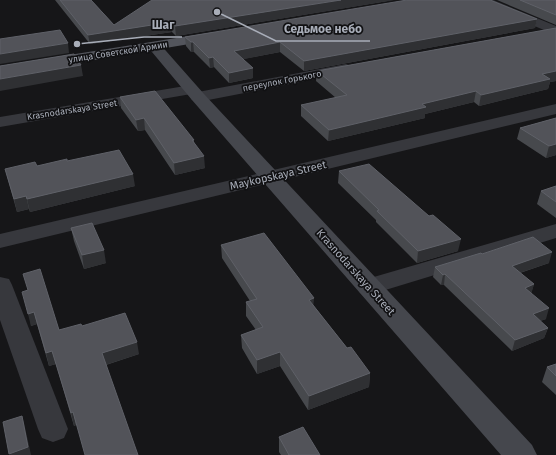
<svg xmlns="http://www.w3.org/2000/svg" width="556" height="455" font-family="'Fira Sans',sans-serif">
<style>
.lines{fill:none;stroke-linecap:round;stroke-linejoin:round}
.minor{fill:#37383d;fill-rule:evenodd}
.tertiary{fill:#37383d;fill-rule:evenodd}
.secondary{fill:#45474d;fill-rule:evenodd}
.primary{fill:#53555c;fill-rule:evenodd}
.wall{fill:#47494d}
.shaded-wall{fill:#2f3033}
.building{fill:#525359;stroke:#5f6168}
.labels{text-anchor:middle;stroke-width:3.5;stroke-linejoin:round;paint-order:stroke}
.far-street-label{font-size:9px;fill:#a8adb8;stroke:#111113}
.street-label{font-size:11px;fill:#a8adb8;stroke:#111113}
.leader{fill:none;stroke:#a8adb8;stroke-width:1.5}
.callout-dot{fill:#a8adb8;stroke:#111113;stroke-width:1.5}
.callout-label{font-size:12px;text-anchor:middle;font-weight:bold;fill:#a8adb8;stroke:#111113;stroke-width:3.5;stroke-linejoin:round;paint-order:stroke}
</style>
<rect width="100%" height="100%" fill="#161618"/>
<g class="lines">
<g class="minor">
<polygon points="477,0 493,0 556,26 556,35 479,3"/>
<polygon points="346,64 351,66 354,69 351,72 198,102 192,100 190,97 192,94 198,92"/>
<polygon points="556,104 556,114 0,248 0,234"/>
<polygon points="556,224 556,238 369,295 360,293 357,287 360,281"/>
<polygon points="0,277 9,279 12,285 68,429 64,438 53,442 42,438 38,429 0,320"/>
</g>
<polygon class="tertiary" points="191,85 197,87 199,90 197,93 0,127 0,117"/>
<polygon class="secondary" points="154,42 159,43 204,94 532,445 537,455 501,455 192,100 147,46 149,43"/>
<polygon class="primary" points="214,32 219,33 221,36 219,39 0,76 0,66"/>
</g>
<g class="wall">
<polygon points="55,0 91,0 114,25 394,0 176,36 172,32 90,44"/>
<polygon points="497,0 556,0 556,25"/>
<polygon points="537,19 535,28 304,71 280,52 243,59 253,78 229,83 214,67 210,68 194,52 191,52 186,46 185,37"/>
<polygon points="556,28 556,81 550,82 548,89 479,106 474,102 425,114 425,118 328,141 301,116 301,105 336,98 316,81 317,71"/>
<polygon points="120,97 194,140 194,142 205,168 175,175 145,130 138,131 121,108"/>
<polygon points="556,118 556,155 546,158 517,139 520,128"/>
<polygon points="67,161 135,186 30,212 29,209 17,212 5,169 37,166"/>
<polygon points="339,171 458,251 417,263 376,222 376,220 338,183"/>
<polygon points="556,186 556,218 537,204 541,191"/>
<polygon points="71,228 106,263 84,269 74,241"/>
<polygon points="221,245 313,305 347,348 370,373 369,387 308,410 280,366 257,374 242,348 241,335 256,330 246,316 246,302 250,301 222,258"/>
<polygon points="482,254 549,263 520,273 534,284 531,293 546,319 540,321 548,328 544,338 512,351 444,285 441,285 433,277 435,267"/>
<polygon points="28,290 59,330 82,326 139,354 106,365 76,425 74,426 56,364 49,366 37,324 31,326"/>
<polygon points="556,364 556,395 542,382 547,367"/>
<polygon points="279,437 320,455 281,455 279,452"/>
</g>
<g class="shaded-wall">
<polygon points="341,0 394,0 176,36 175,26"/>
<polygon points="537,19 535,28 304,71 304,61"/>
<polygon points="171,22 172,32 90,44 88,35"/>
<polygon points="191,42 193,42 194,52 191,52"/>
<polygon points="280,42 280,52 234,61 234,51"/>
<polygon points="68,43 69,53 0,64 0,54"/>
<polygon points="213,57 214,67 210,68 209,58"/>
<polygon points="81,65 83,76 0,91 0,79"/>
<polygon points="253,68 253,78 229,83 229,73"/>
<polygon points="556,71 556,81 550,82 548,89 479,106 481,95 542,74"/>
<polygon points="476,91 474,102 425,114 425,118 328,141 329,130 422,104"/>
<polygon points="144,118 145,130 138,131 136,120"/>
<polygon points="556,144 556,155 546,158 549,146"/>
<polygon points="204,156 205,168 175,175 174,163"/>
<polygon points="133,174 135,186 30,212 27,199"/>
<polygon points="26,196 29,209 17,212 14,199"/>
<polygon points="461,239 458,251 417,263 418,251"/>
<polygon points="104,250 106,263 84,269 82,255"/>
<polygon points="552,252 549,263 510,276 512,266"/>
<polygon points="445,274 444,285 441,285 443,275"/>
<polygon points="534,284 531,295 525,288"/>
<polygon points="314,298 313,312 309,300"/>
<polygon points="549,308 546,319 529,325 533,314"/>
<polygon points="34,312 37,324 31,326 28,314"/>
<polygon points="548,328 544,338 512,351 515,340"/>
<polygon points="137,342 139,354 105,365 102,353"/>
<polygon points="52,351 56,364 49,366 46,353"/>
<polygon points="280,352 280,366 257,374 257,360"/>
<polygon points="370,373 369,387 308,410 309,396"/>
<polygon points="73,412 76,425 74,426 71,413"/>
<polygon points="22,416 24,423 31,455 10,455"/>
</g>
<g class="building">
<polygon points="60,0 91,0 114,25 152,0 341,0 175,26 171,22 88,35"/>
<polygon points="407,0 490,0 537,19 304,61 280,42 234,51 253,68 229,73 213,57 209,58 193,42 191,42 185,37"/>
<polygon points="520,0 556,0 556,15"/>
<polygon points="556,28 556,71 542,74 550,79 481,95 476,91 422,104 426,107 329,130 301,105 347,95 317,71"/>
<polygon points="60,30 68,43 0,54 0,39"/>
<polygon points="74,54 81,65 0,79 0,66"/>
<polygon points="155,91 194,140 192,140 204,156 174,163 144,118 136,120 120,97"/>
<polygon points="556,118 556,144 549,146 520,128"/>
<polygon points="119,150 133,174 27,199 26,196 14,199 5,169 35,162 37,166 67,159 67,161"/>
<polygon points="369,164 429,216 433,215 461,239 418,251 377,211 379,210 339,171"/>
<polygon points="556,186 556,202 541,191"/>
<polygon points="92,223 104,250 82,255 71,228"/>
<polygon points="264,233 314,298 309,300 347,348 351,347 370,373 309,396 280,352 257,360 241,335 263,327 246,302 257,299 221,245"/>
<polygon points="533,237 552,252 512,266 534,284 525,288 549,308 533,314 548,328 515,340 445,274 443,275 435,267 481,253 482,254"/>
<polygon points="40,269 59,330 81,324 82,326 125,313 137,342 102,353 138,455 85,455 73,412 71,413 52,351 46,353 34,312 28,314 22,292 28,290 23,274"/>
<polygon points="556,364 556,376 547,367"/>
<polygon points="22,416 28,447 9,454 3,422"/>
<polygon points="303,427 320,455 288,455 289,455 279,437"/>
</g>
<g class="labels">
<g class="far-street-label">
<text transform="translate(118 52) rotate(-9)" y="3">улица Советской Армии</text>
<text transform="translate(282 81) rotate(-11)" y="3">переулок Горького</text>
<text transform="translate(72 110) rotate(-9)" y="3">Krasnodarskaya Street</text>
</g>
<g class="street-label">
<text transform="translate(278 175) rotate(-13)" y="4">Maykopskaya Street</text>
<text transform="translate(356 272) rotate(48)" y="4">Krasnodarskaya Street</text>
</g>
</g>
<path class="leader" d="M77 44L144 37H182M217 12L276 41H370"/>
<g class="callout-dot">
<circle cx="77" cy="44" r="4"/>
<circle cx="217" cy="12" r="4"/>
</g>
<g class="callout-label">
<text x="163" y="29">Шаг</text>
<text x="323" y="33">Седьмое небо</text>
</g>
</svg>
